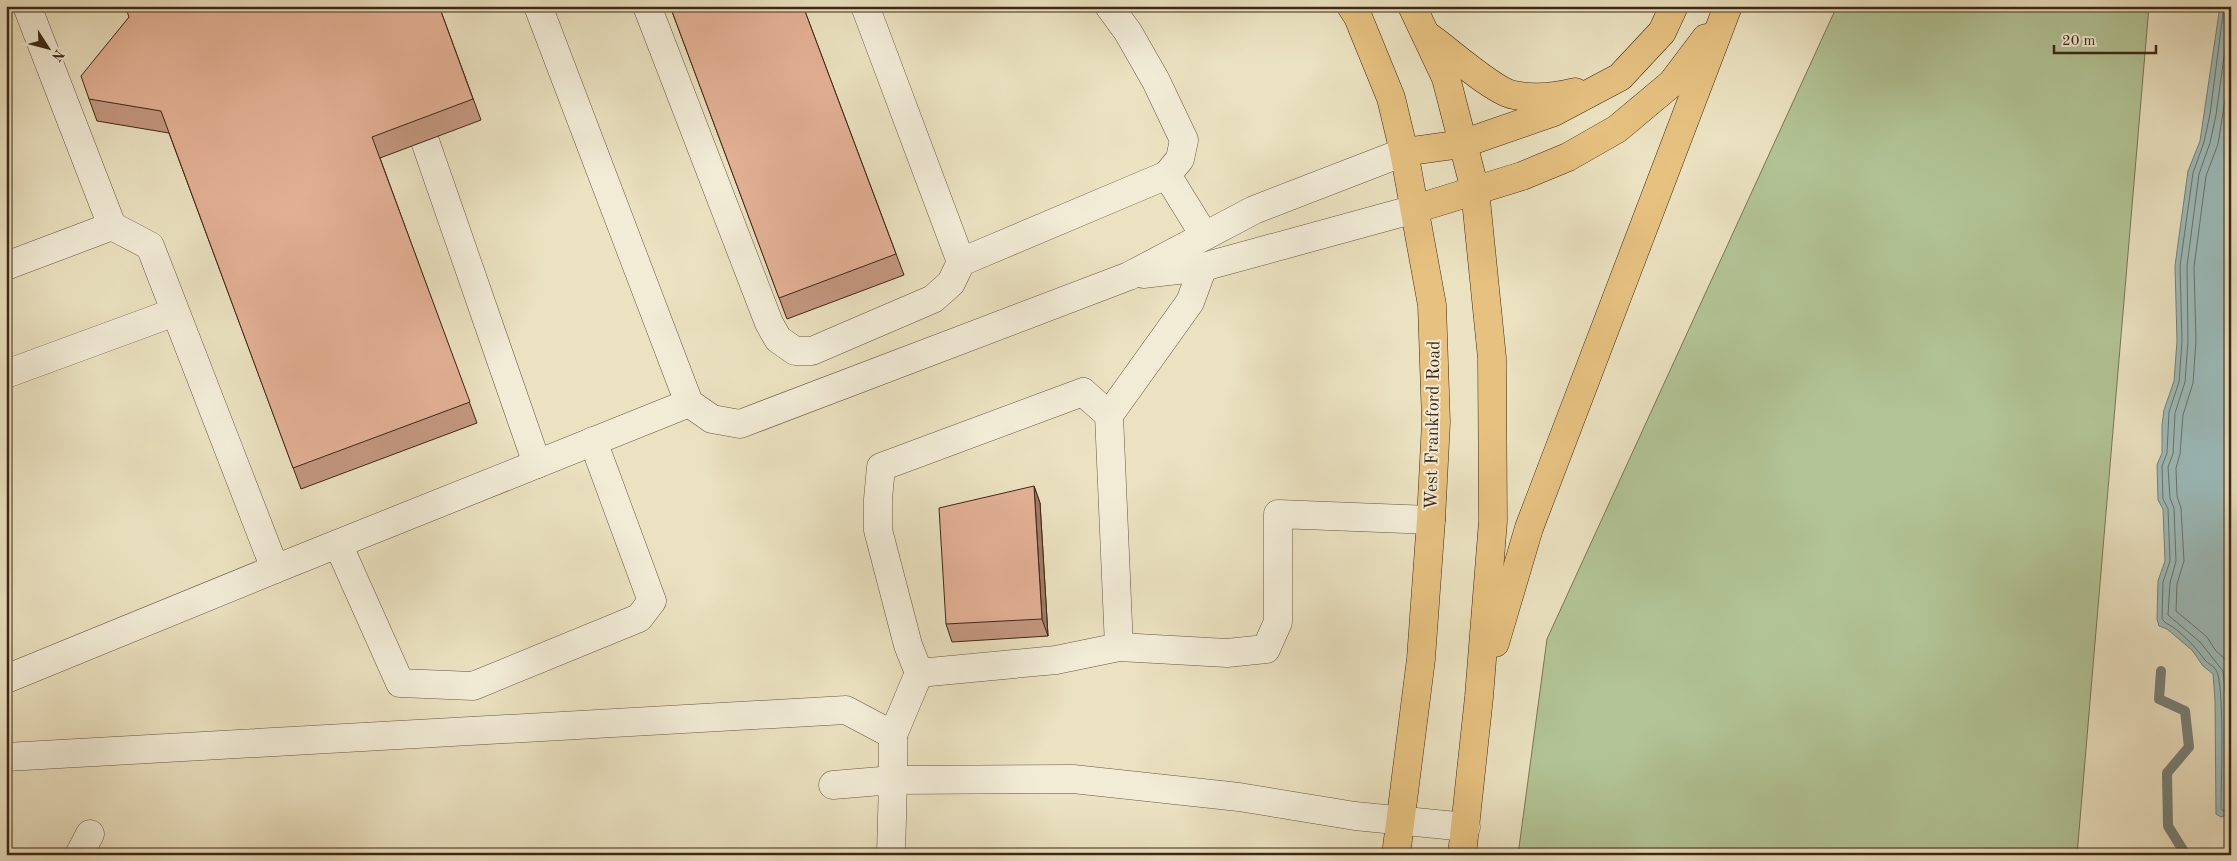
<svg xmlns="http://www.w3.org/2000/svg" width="2237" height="861" font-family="'Old Standard TT',serif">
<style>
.green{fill:#b2c496;stroke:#787655}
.water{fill:#9cbcbc;stroke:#768079}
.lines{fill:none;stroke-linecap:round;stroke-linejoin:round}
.shore{stroke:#6c7268;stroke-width:1}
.stream{stroke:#768079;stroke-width:10}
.minor-casing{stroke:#68563f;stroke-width:29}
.major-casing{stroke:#3d2714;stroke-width:29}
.minor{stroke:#f2ecd7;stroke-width:28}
.major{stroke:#e6c180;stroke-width:28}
.wall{fill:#c49881;stroke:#3d2714}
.shaded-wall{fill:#a07c69;stroke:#3d2714}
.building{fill:#e4b196;stroke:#3d2714}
.labels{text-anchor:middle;stroke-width:4;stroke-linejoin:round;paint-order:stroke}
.street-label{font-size:18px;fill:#3d2714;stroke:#f2ecd7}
</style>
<rect width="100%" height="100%" fill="#ebe2c1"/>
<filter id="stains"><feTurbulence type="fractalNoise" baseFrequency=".004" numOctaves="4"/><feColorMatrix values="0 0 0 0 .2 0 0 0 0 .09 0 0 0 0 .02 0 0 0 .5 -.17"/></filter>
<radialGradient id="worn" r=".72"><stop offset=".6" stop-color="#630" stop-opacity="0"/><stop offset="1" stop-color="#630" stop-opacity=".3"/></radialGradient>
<polygon class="green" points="1837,6 2149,6 2077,855 1518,855 1547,639"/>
<polygon class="water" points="2220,6 2231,6 2231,814 2221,817 2216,814 2215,699 2213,674 2203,666 2192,650 2167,629 2159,626 2157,619 2158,581 2165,561 2163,509 2158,500 2157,465 2162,453 2162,425 2164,410 2174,381 2177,341 2175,266 2188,171 2200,141"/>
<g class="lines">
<g class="shore">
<path d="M2224,6l-14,108 -6,28 -11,31 -13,93 2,75 -3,41 -10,30 -2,41 -5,13 1,33 5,10 2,52 -7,21 -1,36c2,5 6,6 11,9 13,10 22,20 32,33 3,4 8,5 11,10 9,14 5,116 5,138l2,3 8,-2"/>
<polyline points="2231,6 2216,115 2210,143 2199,174 2187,266 2188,341 2185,382 2175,413 2173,454 2168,467 2170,498 2174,508 2176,561 2170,583 2168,615 2200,642 2223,671 2226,699 2227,801 2231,803"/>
<polyline points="2231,63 2218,144 2206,176 2194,267 2196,341 2193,383 2183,415 2180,454 2176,468 2177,496 2181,508 2184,561 2177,584 2176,611 2207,637 2216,651 2224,658 2231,669"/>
</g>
<polyline class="stream" points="2161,671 2159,699 2185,711 2189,747 2167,773 2168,826 2186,855"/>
<g class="minor-casing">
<g id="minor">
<polyline points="538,6 689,403 712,419 740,424 1129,276 1254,210 1404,152"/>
<polyline points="647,6 769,323 778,339 795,351 812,351 933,299 951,283 961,262 1167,175"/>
<polyline points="865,6 961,262"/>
<polyline points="1109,6 1128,32 1156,81 1184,140 1180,159 1167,175 1204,235"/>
<polyline points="425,141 537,464"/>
<polyline points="6,266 112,226"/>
<polyline points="1143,274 1203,267 1415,209"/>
<polyline points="6,374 175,312"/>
<polyline points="1109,415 1190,302 1203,267"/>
<polyline points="338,544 400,683 473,686 639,618 652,601 593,441"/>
<polyline points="275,569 689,403"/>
<polyline points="1119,647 1056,660 919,673 908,645 878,530 878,499 881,467 1083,392 1109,415 1119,647 1227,653 1266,649 1278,622 1278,514 1431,520"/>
<polyline points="6,679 275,569 150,246 112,226 27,6"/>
<polyline points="893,735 919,673"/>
<polyline points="6,757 846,710 893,735 893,780 1073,779 1239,797 1355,816 1466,827"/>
<polyline points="833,785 893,780 891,855"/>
<polyline points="79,855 90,834"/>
</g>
</g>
<g class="major-casing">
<g id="major">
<polyline points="1351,6 1358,17 1391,98 1404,152 1432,305 1436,422 1431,520 1421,659 1396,855"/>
<polyline points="1412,6 1446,78 1475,190 1492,358 1493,521 1479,697 1462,855"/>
<path d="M1428,36c19,13 66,56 86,59 20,4 41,2 61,-3"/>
<polyline points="1404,152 1462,144 1554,112 1620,77 1662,32 1674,6"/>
<polyline points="1415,209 1522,176 1568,157 1617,129 1672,83 1706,38"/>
<polyline points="1495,643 1529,528 1728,6"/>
</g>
</g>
<use href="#minor" class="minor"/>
<use href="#major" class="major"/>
</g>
<g class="wall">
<polygon points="439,6 481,120 380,158 477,423 301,489 169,133 97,121 89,99 129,17"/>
<polygon points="670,6 803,6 904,275 787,319"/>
<polygon points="1034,486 1040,503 1048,636 952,642 946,624"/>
</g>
<polygon class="shaded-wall" points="1034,486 1040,503 1048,636 1042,619"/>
<g class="building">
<polygon points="125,6 439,6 473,99 372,137 470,402 293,468 161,111 89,99 81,76 129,17"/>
<polygon points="670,6 803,6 896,254 779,298"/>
<polygon points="1034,486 1042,619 946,624 939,508"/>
</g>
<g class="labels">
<g class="street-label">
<text transform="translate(1432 425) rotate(-89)" y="6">West Frankford Road</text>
</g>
</g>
<rect width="2237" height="861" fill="none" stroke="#ebe2c1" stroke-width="25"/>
<rect x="8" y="8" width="2222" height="846" fill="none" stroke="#3d2714" stroke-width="2.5"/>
<rect x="12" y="12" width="2212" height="836" fill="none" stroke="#3d2714"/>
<g transform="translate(48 48) rotate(126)" stroke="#f2ecd7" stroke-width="4" paint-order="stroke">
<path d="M0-4L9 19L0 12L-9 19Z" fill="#3d2714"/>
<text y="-8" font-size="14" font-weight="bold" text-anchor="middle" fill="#3d2714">N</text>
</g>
<path d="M2054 45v8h102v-8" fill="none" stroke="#3d2714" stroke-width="2.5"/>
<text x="2062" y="45" font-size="15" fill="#3d2714" stroke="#f2ecd7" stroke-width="4" paint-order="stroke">20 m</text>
<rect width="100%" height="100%" filter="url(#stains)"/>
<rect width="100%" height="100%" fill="url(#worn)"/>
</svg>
